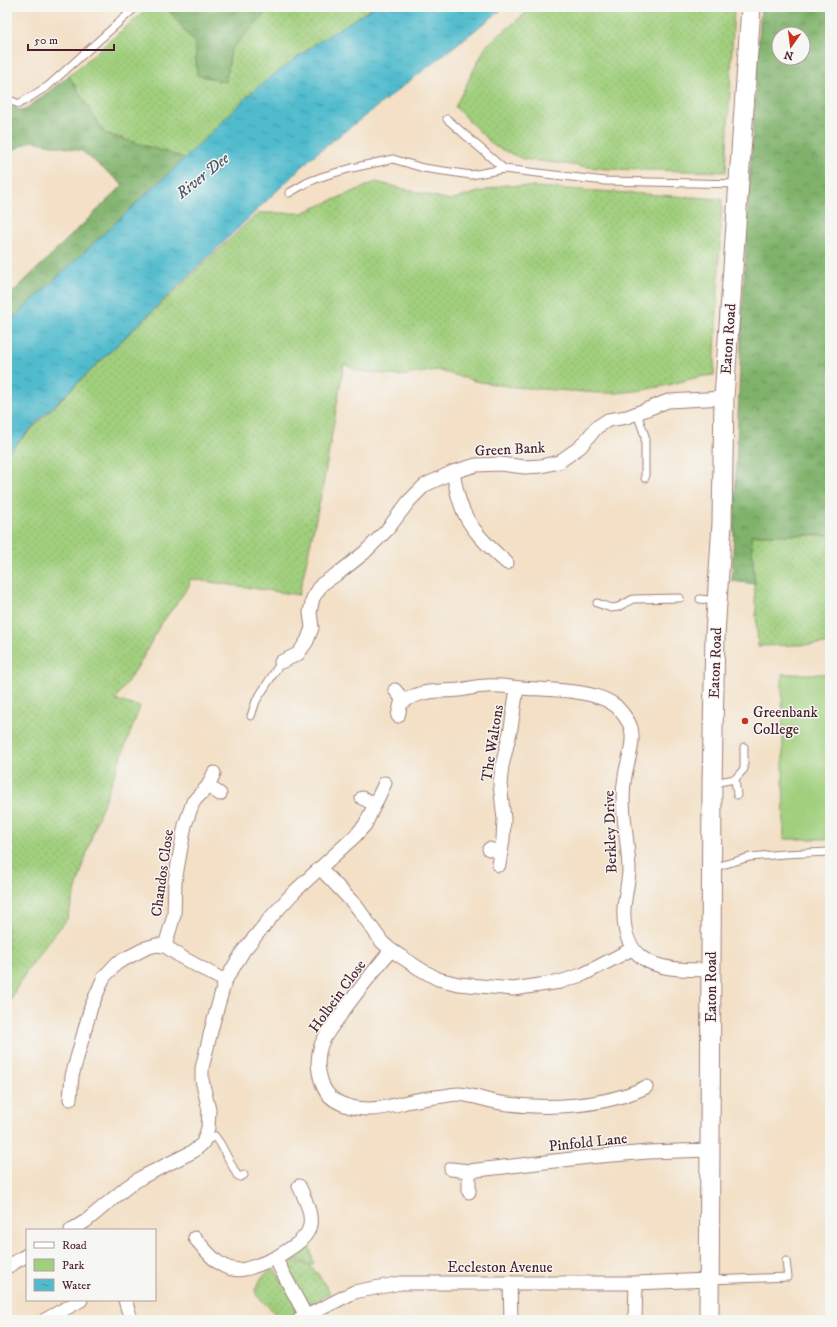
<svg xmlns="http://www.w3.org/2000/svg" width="837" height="1327" font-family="'IM FELL DW Pica',serif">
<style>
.grass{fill:url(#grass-dots);stroke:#757754}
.forest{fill:url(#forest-crowns);stroke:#65684c;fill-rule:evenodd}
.park{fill:#a0cf7d;stroke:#757754}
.water{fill:url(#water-ripples);stroke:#4d6d7c}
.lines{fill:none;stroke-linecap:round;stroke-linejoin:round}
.lane-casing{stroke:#9e8078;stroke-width:9}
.street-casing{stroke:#9e8078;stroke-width:15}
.secondary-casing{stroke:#9e8078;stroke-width:21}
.lane{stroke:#fff;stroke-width:7}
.street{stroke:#fff;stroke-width:13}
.secondary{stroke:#fff;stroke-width:19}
.poi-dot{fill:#c8321e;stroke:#f6f6f2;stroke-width:1.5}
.labels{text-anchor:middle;stroke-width:3;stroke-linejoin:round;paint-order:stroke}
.street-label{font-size:15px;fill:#4a1f2b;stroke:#f6f6f2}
.poi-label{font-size:15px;fill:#4a1f2b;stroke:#f6f6f2;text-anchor:start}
.water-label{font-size:16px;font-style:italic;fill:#4c5664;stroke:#f6f6f2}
</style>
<defs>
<pattern id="grass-dots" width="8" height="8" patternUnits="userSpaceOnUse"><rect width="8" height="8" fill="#a0cf7d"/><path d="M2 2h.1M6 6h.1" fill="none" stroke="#8bb16c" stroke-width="1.8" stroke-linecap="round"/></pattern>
<pattern id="forest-crowns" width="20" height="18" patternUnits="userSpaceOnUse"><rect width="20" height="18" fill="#80b26c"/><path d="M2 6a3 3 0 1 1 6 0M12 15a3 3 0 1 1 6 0" fill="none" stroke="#6b9059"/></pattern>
<pattern id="water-ripples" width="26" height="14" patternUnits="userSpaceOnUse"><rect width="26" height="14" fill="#50bbcd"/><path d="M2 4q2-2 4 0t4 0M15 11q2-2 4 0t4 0" fill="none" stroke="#4497a7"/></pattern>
</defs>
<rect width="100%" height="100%" fill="#f6f6f2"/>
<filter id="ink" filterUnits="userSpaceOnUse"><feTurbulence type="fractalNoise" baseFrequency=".025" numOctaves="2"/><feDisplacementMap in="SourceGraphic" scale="8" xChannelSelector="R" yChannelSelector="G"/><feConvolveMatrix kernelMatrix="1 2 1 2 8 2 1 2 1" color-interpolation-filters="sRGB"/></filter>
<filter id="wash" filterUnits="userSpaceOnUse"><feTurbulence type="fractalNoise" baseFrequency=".012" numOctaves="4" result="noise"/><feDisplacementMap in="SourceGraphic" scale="16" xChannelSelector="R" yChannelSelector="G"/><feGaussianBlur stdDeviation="0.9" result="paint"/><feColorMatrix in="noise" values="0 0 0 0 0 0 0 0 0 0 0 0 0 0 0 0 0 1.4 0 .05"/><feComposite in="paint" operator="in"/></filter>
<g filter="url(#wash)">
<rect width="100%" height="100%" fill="#f3e0c6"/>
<g class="grass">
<polygon points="149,7 166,7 195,43 197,75 226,82 231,50 265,13 267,7 375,7 316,46 185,158 104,133 69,76"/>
<polygon points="533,7 734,7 726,172 605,169 523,159 494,146 455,107 486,46"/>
<path d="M376,182l74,18 54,-15 218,14 -8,176 -16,2 -29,8 -32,6 -21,2h-18l-85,-6 -38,-6 -38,-11 -38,6 -40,-5 -15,-7 -22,127 -23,104 -109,-16 -1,7 -30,41 -19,36 -25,37 25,7 -44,116 -29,96 -35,44 -15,24 -10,21v-554c81,-83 166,-162 251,-241h44z"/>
<polygon points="751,535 830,535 830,644 758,646"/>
<path d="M307,1241c5,6 4,16 7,23l-3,1 -22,-9z"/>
<path d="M287,1258l23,8 8,8 12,19 -19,11c-4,-2 -8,-5 -10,-8 -7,-8 -18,-28 -14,-38z"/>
<polygon points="271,1270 275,1270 296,1304 296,1313 286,1320 279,1320 272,1310 257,1296 255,1290 262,1277"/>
</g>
<g class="forest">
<polygon points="166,7 267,7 265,13 231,50 226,82 197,75 195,43"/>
<path d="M761,7h69v528h-79l4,49 -23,-3 9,-246 8,-149zM779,34h24v24h-24z"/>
<polygon points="69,76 104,133 185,158 7,324 7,298 123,185 82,151 32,141 7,153 7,105 23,111"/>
</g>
<polygon class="park" points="782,674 830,674 830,839 784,839"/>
<polygon class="water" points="374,7 505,7 313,156 41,418 7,454 7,324 185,158 254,90 315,44"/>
</g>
<g filter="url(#ink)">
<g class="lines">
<g class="lane-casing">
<g id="lane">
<polyline points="7,99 19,104 48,86 136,7"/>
<polyline points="447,119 504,169"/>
<polyline points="289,193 308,182 324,176 352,168 393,159 423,168 471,175 504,169 605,181 739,184"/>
<polyline points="637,413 645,436 645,478"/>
<polyline points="700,599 717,601"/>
<polyline points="597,603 611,608 618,607 633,599 680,598"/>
<polyline points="251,716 256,701 281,662"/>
<polyline points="735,779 737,795"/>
<polyline points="713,783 735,779 744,769 744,747"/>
<polyline points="712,868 750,857 784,854 830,852"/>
<polyline points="203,1143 215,1136 220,1143 237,1175 240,1177 244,1175"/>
<polyline points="709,1280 788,1277 786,1261"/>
</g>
</g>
<g class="street-casing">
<g id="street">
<path d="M453,472c2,11 4,23 8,33 7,23 29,43 46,58"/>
<polyline points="281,662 298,654 307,641 312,628 310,612 313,598 322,584 340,572 364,553 387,530 409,501 425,485 453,472 476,465 500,464 525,467 541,466 559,462 580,447 597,427 608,420 627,417 668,401 724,398"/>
<polyline points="395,690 404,701"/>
<path d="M398,716l3,-13c21,-14 35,-11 58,-13 9,-1 18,-4 27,-4 12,-1 24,1 36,2 26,2 73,1 94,18 5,5 13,15 15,22 4,15 -4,34 -6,48 -6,32 4,64 4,96 -1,12 -4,24 -5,36 -3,61 41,62 87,62"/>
<polyline points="208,786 220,794"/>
<polyline points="362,798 375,804"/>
<polyline points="489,849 501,852"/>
<polyline points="499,865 503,840 504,819 500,784 502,766 511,728 517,688"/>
<polyline points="320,868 357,907 382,942 391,950 420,969 438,979 458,984 513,989 560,982 584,974 632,949"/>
<polyline points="165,946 174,915 175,881 185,825 193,802 208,786 214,773"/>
<path d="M391,950c-18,22 -36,44 -52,67 -7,9 -14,18 -18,28 -5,14 -3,28 2,41 7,18 30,23 47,23 14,0 28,-5 41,-8 11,-2 22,-4 33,-5 5,-1 10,-2 15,-2 14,1 28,7 42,9 45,7 103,4 145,-16"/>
<polyline points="70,1099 72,1076 91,1007 104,977 117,963 146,948 156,945 165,946 183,958 225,981"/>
<polyline points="451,1169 469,1171"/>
<polyline points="469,1192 469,1171 589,1157 648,1152 710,1150"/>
<polyline points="71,1230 86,1221 127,1187 142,1177 194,1151 203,1143 208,1128 209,1110 202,1080 202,1068 213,1023 225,981 244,950 272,916 294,892 355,836 365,825 385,783"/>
<path d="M195,1238c13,15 27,36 50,31 10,-2 20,-7 30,-11l31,58"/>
<path d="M275,1258c37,-22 45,-30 24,-72"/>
<polyline points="7,1267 27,1255"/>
<polyline points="510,1283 511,1320"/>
<polyline points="125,1300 131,1320"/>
<polyline points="45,1320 81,1300"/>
<polyline points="299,1320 354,1292 401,1283 636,1283 709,1280"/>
<polyline points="635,1320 636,1283"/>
</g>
</g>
<g class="secondary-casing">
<polyline id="secondary" points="709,1320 712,783 715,635 722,523 724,398 751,7"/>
</g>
<use href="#lane" class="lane"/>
<use href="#street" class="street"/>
<use href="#secondary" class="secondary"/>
</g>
</g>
<circle class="poi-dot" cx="745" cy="721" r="4"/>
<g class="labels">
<g class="street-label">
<text transform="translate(728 339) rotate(-86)" y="5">Eaton Road</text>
<text transform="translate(510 449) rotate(-3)" y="5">Green Bank</text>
<text transform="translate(715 663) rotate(-88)" y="5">Eaton Road</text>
<text transform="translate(492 743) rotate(-81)" y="5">The Waltons</text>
<text transform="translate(610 832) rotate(-92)" y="5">Berkley Drive</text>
<text transform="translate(162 873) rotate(-82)" y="5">Chandos Close</text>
<text transform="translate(711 987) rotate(-90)" y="5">Eaton Road</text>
<text transform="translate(337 996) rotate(-54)" y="5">Holbein Close</text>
<text transform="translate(588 1142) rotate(-6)" y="5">Pinfold Lane</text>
<text x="500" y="1272">Eccleston Avenue</text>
</g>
<g class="poi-label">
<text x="753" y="717">Greenbank<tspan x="753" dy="17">College</tspan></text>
</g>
<g class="water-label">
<text transform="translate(202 175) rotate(-39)" y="6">River Dee</text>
</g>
</g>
<rect width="837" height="1327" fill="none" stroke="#f6f6f2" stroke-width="24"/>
<rect x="26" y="1229" width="130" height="72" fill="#f6f6f2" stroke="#b1a0a2"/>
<rect x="34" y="1242" width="20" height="6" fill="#ffffff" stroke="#b1a0a2"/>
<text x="62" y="1249" font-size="12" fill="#4a1f2b">Road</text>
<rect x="34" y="1259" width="20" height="12" fill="#a0cf7d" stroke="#b1a0a2"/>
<text x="62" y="1269" font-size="12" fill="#4a1f2b">Park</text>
<rect x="34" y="1279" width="20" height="12" fill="url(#water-ripples)" stroke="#b1a0a2"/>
<text x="62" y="1289" font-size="12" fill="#4a1f2b">Water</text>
<g transform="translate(791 46) rotate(194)"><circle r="19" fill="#f6f6f2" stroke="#b1a0a2"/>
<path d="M0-3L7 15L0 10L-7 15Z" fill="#c8321e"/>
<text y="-6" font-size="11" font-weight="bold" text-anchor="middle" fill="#4a1f2b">N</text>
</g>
<path d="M28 44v6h86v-6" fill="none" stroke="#4a1f2b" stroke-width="2"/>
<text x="34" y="44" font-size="12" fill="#4a1f2b" stroke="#f6f6f2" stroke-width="3" paint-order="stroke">50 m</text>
</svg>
